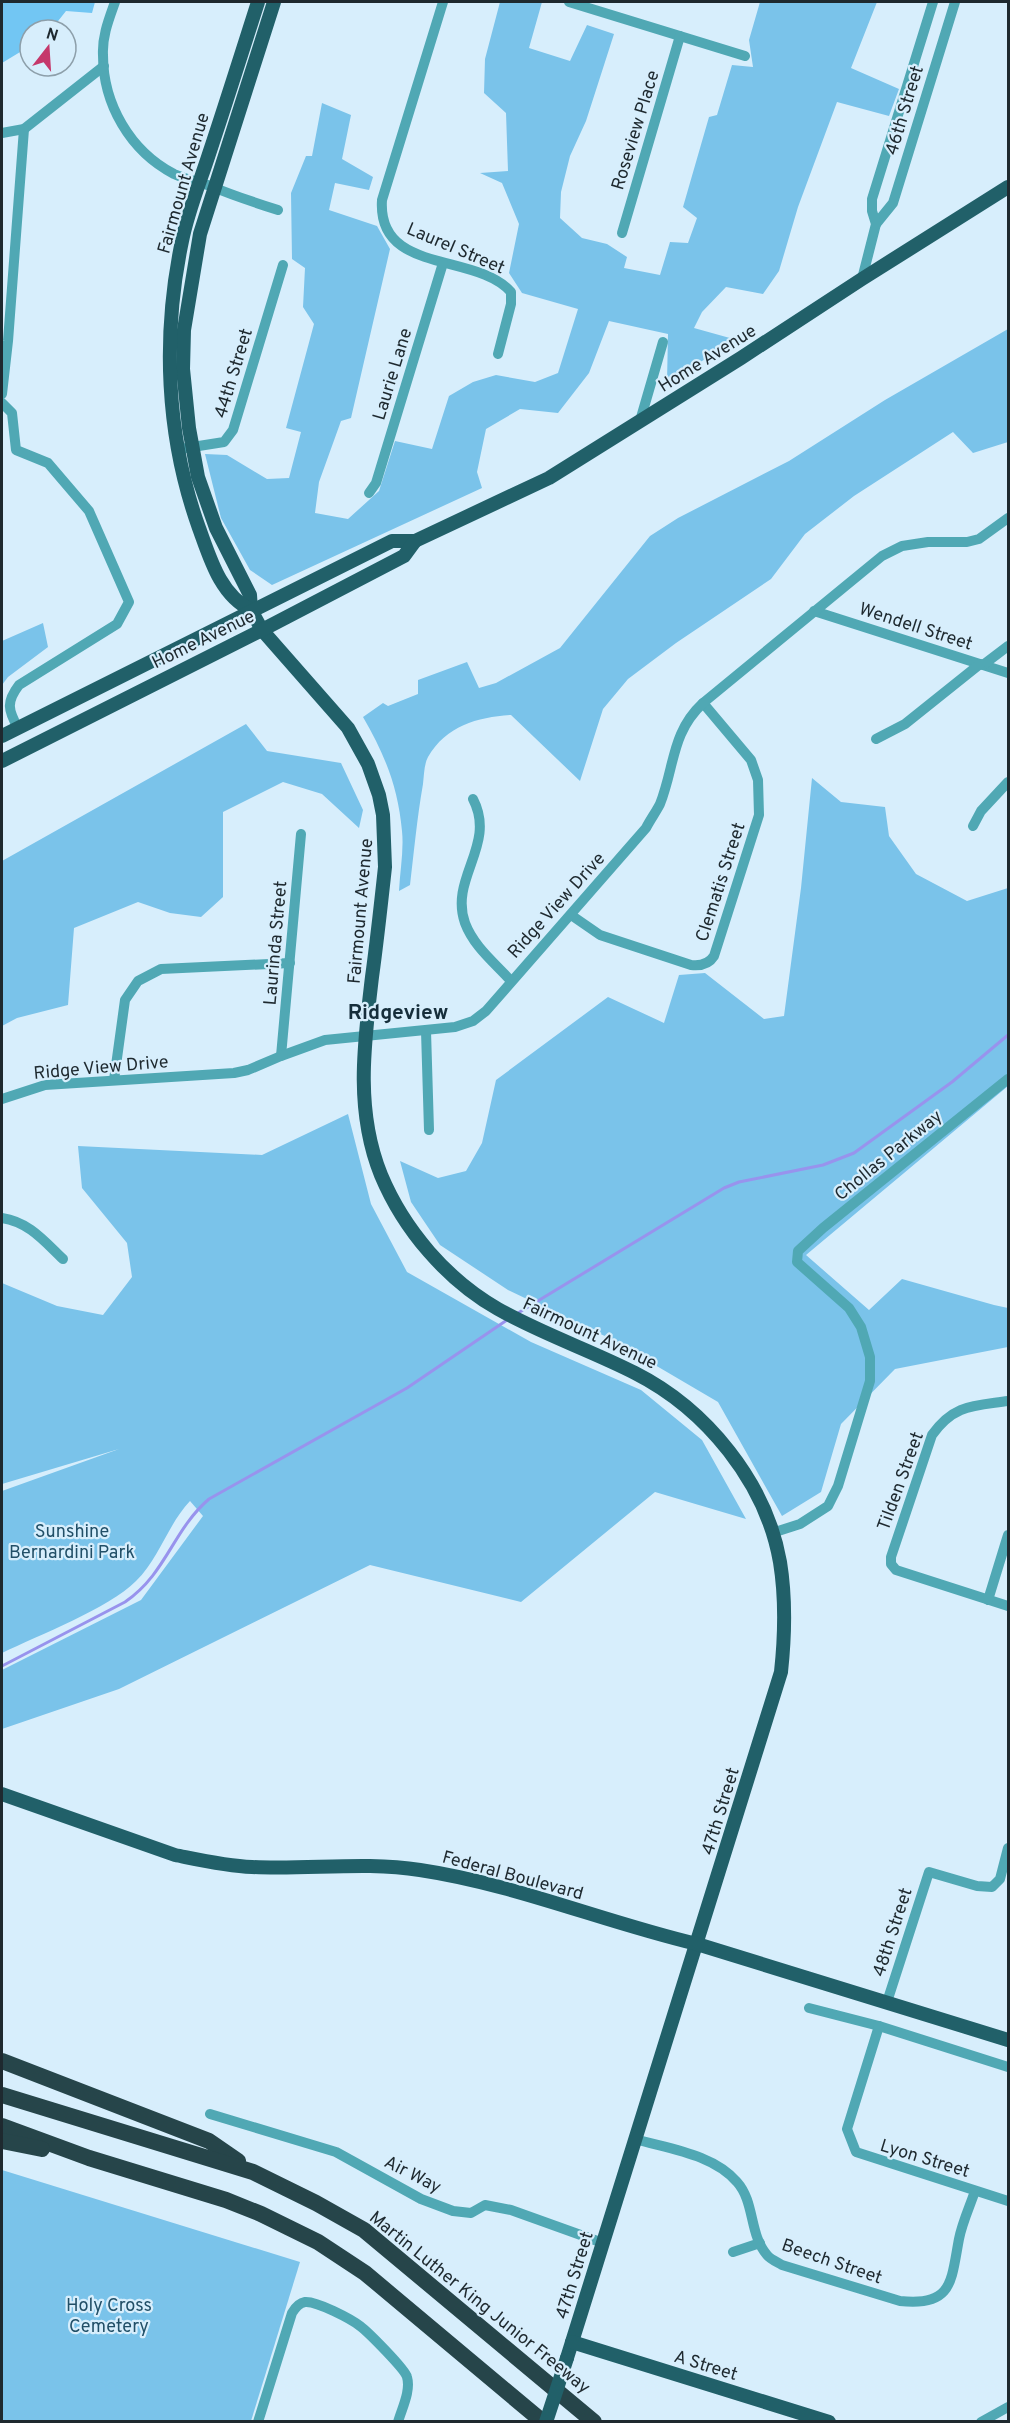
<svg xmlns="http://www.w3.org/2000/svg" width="1010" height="2423" font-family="Overpass,sans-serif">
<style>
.green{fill:#7ac3ea}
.forest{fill:#72c6f3}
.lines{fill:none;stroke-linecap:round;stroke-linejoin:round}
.stream{stroke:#9893ed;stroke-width:3}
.minor{stroke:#50a8b4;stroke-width:10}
.major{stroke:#216069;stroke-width:14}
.highway{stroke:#26454a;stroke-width:16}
.major-bridge{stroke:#216069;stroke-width:14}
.labels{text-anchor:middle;stroke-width:4.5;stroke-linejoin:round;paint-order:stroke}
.street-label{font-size:18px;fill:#1e292f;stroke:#d7eefc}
.park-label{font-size:18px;fill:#214f67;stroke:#d7eefc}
.quarter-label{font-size:21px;font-weight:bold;fill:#162e3b;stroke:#d7eefc}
</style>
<rect width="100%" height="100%" fill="#d7eefc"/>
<g class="green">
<polygon points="500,2 542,2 529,48 570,61 587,25 614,34 586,121 570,156 561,192 560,218 582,238 607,244 627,257 624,268 660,275 670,242 688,243 697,218 683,207 709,117 717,115 732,65 753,67 749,40 760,2 877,2 851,68 899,89 889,116 837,102 798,207 779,271 763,294 726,287 702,312 694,328 737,340 667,382 668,334 609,321 589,373 558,413 520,409 486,429 477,472 482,488 272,585 250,570 221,518 205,454 227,455 267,479 289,478 301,432 286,428 314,324 303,307 305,268 292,259 291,193 306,156 312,156 322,103 351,115 342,159 373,177 369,190 335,183 329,210 377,226 390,249 351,418 341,421 319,482 315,513 348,519 379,491 395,441 432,449 449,396 473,382 496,375 535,382 558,373 578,309 522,293 509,273 519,224 502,183 480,173 508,171 506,113 484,93 485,59"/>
<path d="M1008,329v113l-35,11 -20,-21 -99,64 -49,38 -34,45 -95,64 -48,36 -25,30 -23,72 -69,-66c-33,2 -65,11 -83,42 -4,7 -4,19 -5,27 -6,34 -9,68 -13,101l-11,6c1,-20 5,-41 3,-60 -4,-44 -17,-76 -39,-114l20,-14 5,3 30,-12v-14l49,-18 12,26 17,-5 64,-35 90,-112 28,-18 111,-57 96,-61z"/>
<polygon points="43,623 48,647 8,677 2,685 2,641"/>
<polygon points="246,724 267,751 341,763 363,810 359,828 322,794 283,782 223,812 223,897 201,917 170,913 138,902 74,928 68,1005 17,1018 2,1026 2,861"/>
<polygon points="812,778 841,802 885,807 889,836 916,874 967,901 1008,888 1008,1086 806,1255 869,1310 902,1279 994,1305 1008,1308 1008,1347 895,1369 841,1424 821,1492 782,1516 718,1402 609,1338 508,1290 440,1245 411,1202 400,1161 438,1178 466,1171 482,1143 496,1080 608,997 664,1023 679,975 705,973 764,1019 784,1016 801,888"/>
<path d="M348,1114l23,90 36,68 124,70 110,48 61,50 44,79 -91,-27 -134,110 -151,-37 -251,124 -117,40v-59l139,-70 62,-84 -13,-15c-22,23 -31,58 -54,80 -28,28 -97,54 -134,72v-162l117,-42 -117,35v-201l55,23 46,9 29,-38 -5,-34 -45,-55 -4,-42 184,9z"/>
<polygon points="2,2170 300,2262 251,2421 2,2421"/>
</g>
<polygon class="forest" points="2,2 95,2 92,13 66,11 51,30 30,30 30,46 2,63"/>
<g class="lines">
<g class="stream">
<polyline points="518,1313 724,1188 739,1182 823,1165 854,1153 952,1082 1008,1035"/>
<path d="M2,1666l123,-64c42,-29 47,-71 84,-103l198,-111 100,-68"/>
</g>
<g class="minor">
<path d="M115,2c-6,17 -13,34 -12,53 0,49 27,96 71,119 13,6 27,8 39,13 21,9 43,16 65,23"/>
<path d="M443,2l-61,198c-5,75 94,52 129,92v12l-13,50"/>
<polyline points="569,2 745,56"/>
<polyline points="2,133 24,129 104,66"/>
<polyline points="876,224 893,203 955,2"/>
<polyline points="622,233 680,36"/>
<polyline points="862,279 876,224 872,211 872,199 933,2"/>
<polyline points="2,394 8,341 24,129"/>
<path d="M2,403l10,10 4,37 32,13 41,48 40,91 -12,22 -98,61c-13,17 -11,25 -1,43"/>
<polyline points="640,421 663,342"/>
<polyline points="186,448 224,442 233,430 283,265"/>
<polyline points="369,493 376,483 443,263"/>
<polyline points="814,611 1008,673"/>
<polyline points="983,665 1008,646"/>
<polyline points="876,739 905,724 980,664"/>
<path d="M473,799c24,46 -24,79 -8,124 9,24 30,40 46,58"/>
<polyline points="973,826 981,811 1008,782"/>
<path d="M571,915l29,20 91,30c9,1 18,-1 23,-9l45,-141 -1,-35 -7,-20 -48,-57"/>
<polyline points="426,1031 429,1130"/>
<polyline points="281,1056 301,834"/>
<polyline points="114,1080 125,1000 138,981 161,969 290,963"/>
<path d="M2,1099l43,-14 189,-12 14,-3 33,-14 44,-16 130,-13 18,-6 13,-10 160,-183c4,-8 10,-16 14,-24 15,-38 11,-71 43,-101l179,-147 20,-10 26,-4h39l12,-3 29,-21"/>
<path d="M2,1218c27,4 42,23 61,41"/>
<path d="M1008,1401c-34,5 -54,3 -76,34l-41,122v7l5,6 112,36"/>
<polyline points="772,1533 800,1524 828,1506 838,1486 870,1381 870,1357 861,1327 849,1308 797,1262 798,1251 823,1228 1008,1079"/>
<polyline points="988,1600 1008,1535"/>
<polyline points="887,2002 929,1872 977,1886 992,1887 1000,1879 1008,1848"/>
<polyline points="809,2008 879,2026 1008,2067"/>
<polyline points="879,2026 847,2129 856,2152 1008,2201"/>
<polyline points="210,2114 336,2152 421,2199 453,2211 471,2213 485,2205 511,2210 603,2243"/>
<path d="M635,2139c34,10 78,15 102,43 18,20 12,52 30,73 3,4 10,7 15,10l118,36c53,6 51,-20 59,-62 3,-16 11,-33 16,-48"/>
<polyline points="733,2252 760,2243"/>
<path d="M258,2422l34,-109c3,-5 7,-10 13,-11 12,-1 46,17 55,24 8,6 45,43 47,51 4,14 -5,31 -9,45"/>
<polyline points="981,2422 1008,2407"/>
</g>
<g class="major">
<path d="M274,2l-74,232 -16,96 -1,39 6,59 9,49 18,51 34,67 1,15 11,20 86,98 20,36 11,31 4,20 2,52c-4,37 -8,74 -13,110 -8,67 -17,134 9,198 23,55 66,105 117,134 44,25 92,41 137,64 71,36 131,109 145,189 6,37 5,73 1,110l-214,686"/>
<path d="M251,610c-31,-15 -41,-52 -52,-82 -33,-92 -37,-192 -17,-287 6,-30 18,-59 27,-87 17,-51 33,-102 49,-152"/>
<polyline points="2,736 392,541 415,541 549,478 741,358 862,279 1008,187"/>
<polyline points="2,761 262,630 404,556 415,541"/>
<path d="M2,1794l173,61c25,5 51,11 77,12 56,3 113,-6 168,3 94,14 184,52 277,74l311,96"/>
<polyline points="572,2342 829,2422"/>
</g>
<g class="highway">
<polyline points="2,2061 209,2141 238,2161"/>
<polyline points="2,2095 253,2172 316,2203 364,2230 594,2422"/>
<polyline points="2,2126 89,2158 226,2200 261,2214 318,2242 365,2273 543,2422"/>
<polyline points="2,2141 42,2149"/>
</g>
<polyline class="major-bridge" points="546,2422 567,2358"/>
</g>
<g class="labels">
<g class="street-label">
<text transform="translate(904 110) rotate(-73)" y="6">46th Street</text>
<text transform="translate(635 130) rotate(-73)" y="6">Roseview Place</text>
<text transform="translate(183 183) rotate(-74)" y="6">Fairmount Avenue</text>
<text transform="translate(456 248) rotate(23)" y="6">Laurel Street</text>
<text transform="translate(707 358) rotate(-32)" y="6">Home Avenue</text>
<text transform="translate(233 373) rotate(-73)" y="6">44th Street</text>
<text transform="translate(392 374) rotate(-73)" y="6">Laurie Lane</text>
<text transform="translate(916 626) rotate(18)" y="6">Wendell Street</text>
<text transform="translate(203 639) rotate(-26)" y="6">Home Avenue</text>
<text transform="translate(720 882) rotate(-72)" y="6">Clematis Street</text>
<text transform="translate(556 905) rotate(-48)" y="6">Ridge View Drive</text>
<text transform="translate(360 911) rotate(-85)" y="6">Fairmount Avenue</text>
<text transform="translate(275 943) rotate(-85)" y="6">Laurinda Street</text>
<text transform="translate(101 1067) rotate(-5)" y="6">Ridge View Drive</text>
<text transform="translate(888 1155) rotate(-39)" y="6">Chollas Parkway</text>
<text transform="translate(590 1333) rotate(25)" y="6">Fairmount Avenue</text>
<text transform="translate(900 1481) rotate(-70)" y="6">Tilden Street</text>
<text transform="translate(720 1811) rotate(-73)" y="6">47th Street</text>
<text transform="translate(513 1875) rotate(15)" y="6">Federal Boulevard</text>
<text transform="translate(892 1932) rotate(-72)" y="6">48th Street</text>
<text transform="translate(925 2158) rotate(17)" y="6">Lyon Street</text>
<text transform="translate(413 2174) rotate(27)" y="6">Air Way</text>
<text transform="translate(832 2261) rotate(19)" y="6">Beech Street</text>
<text transform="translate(574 2275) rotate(-73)" y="6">47th Street</text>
<text transform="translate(480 2302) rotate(39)" y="6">Martin Luther King Junior Freeway</text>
<text transform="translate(706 2365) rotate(17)" y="6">A Street</text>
</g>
<g class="park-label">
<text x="72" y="1537">Sunshine<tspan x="72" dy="21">Bernardini Park</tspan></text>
<text x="109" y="2311">Holy Cross<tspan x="109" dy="21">Cemetery</tspan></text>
</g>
<g class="quarter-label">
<text x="398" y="1019">Ridgeview</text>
</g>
</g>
<rect width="1010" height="2423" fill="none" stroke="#1e292f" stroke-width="6"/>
<g transform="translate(48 48) rotate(17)"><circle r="28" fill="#d7eefc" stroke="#8d9faa" stroke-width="1.5"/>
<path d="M0-4.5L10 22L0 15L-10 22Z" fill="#c5386b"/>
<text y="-9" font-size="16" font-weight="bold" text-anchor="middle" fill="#1e292f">N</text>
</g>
</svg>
